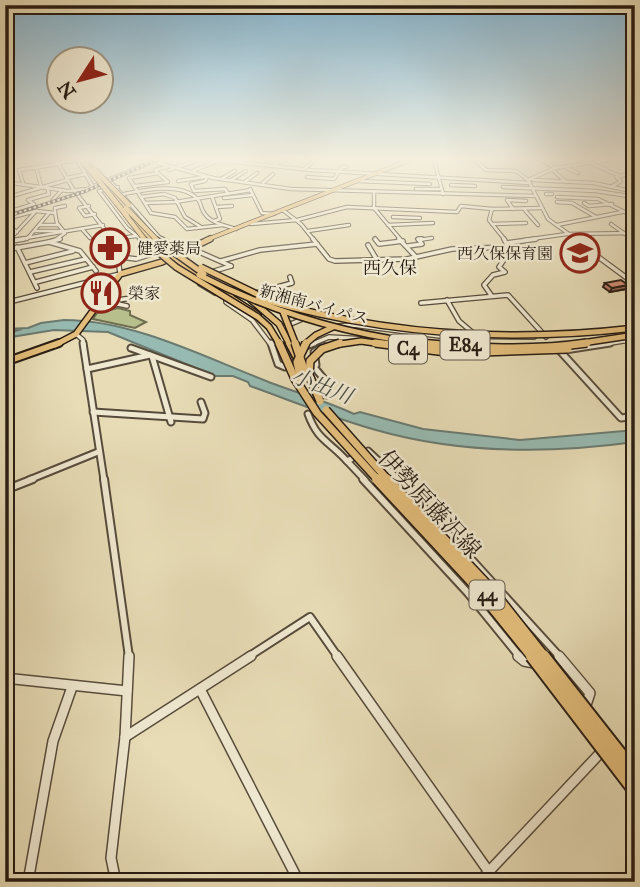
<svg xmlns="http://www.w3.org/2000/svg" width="640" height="887" font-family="'IM FELL Great Primer','Noto Serif JP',serif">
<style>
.green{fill:#b7c08d;stroke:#6f6e50;stroke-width:2}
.water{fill:#97bbb2;stroke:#6a7b72;stroke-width:2}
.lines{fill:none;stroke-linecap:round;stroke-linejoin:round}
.minor-far4-casing{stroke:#574c3c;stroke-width:4.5}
.minor-far3-casing{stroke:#574c3c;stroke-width:6}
.minor-far2-casing{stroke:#574c3c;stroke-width:9}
.minor-far1-casing{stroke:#574c3c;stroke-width:10}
.minor-casing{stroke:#574c3c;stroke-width:12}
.major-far2-casing{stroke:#271c13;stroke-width:5}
.major-far1-casing{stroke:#271c13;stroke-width:8}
.major-casing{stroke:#271c13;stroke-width:10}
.highway-casing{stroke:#271c13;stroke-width:8}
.minor-far4{stroke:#efe8d0;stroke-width:2.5}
.minor-far3{stroke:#efe8d0;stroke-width:3.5}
.minor-far2{stroke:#efe8d0;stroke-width:5}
.minor-far1{stroke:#efe8d0;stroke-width:6}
.minor{stroke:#efe8d0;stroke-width:9}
.major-far2{stroke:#e4be7b;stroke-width:3.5}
.major-far1{stroke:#e4be7b;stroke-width:5}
.major{stroke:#e4be7b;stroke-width:6}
.highway{stroke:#e4be7b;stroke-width:5}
.rail-casing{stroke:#271c13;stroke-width:3.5}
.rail{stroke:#efe8d0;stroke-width:2;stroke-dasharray:2.5;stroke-linecap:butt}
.highway-bridge-far4-casing{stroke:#271c13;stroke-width:6;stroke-linecap:butt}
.highway-bridge-far3-casing{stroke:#271c13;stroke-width:8;stroke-linecap:butt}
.highway-bridge-far2-casing{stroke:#271c13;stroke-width:10;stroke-linecap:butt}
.highway-bridge-far1-casing{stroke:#271c13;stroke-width:13;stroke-linecap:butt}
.highway-bridge-casing{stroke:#271c13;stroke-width:16;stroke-linecap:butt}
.highway-bridge-far4{stroke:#e4be7b;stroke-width:4.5}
.highway-bridge-far3{stroke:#e4be7b;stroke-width:5}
.highway-bridge-far2{stroke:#e4be7b;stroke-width:7}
.highway-bridge-far1{stroke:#e4be7b;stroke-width:10}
.highway-bridge{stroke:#e4be7b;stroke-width:12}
.wall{fill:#b77b65;stroke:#271c13;stroke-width:2}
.shaded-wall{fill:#956453;stroke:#271c13;stroke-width:2}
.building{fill:#d58f76;stroke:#271c13;stroke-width:2}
.labels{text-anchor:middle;stroke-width:5;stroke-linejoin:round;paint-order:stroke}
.far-poi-label{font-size:16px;fill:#271c13;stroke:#efe8d0;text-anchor:start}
.far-street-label{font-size:16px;fill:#271c13;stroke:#efe8d0}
.far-neighbourhood-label{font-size:18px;fill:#271c13;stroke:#efe8d0}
.shield{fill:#efe8d0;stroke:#63594c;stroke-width:2}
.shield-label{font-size:18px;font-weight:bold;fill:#271c13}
.water-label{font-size:21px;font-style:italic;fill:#494c43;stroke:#efe8d0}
.near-street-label{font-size:23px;fill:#271c13;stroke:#efe8d0}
</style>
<rect width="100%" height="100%" fill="#e7dcb6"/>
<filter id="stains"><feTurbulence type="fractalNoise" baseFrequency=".00286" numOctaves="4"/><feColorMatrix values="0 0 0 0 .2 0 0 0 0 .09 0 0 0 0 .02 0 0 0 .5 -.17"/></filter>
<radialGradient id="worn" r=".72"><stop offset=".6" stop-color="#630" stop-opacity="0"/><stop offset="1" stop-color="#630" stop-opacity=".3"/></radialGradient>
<polygon class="green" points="118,308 130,311 130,315 146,322 135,328 93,319 97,313"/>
<path class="water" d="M64,320c71,0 144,39 210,64 27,10 54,18 80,30l6,-2 63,17 97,11 115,-10v12c-87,12 -175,12 -259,-12 -43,-12 -84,-29 -126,-44l-2,-4 -15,-6h-18l-107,-44 -54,-2 -49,8v-4l17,-5h-17l23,-1 13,-5z"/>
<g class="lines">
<g class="minor-far4-casing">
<g id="minor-far4">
<polyline points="35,160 53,160"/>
<polyline points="56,160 73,189 113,240"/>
<polyline points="77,160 93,187"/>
<polyline points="166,160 158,163 213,178 291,189 536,196"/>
<polyline points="217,160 311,170 530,183"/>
<polyline points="434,160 443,194"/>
<polyline points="475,160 486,170 516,171 528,180"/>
<polyline points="541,160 555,168 528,180 548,219 577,240"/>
<polyline points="5,161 15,160"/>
<polyline points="546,162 554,160"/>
<polyline points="588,162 620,176"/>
<polyline points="59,163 77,160"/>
<polyline points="5,166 8,166"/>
<polyline points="272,166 284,160"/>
<polyline points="36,167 41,186"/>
<polyline points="167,167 155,170 158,173 129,178 151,213 175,217 187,229 223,225"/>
<polyline points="565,167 578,173"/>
<polyline points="555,168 607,160"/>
<polyline points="304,169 315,160"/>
<polyline points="552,169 566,182"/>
<polyline points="169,170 195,161"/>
<polyline points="193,171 219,160"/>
<polyline points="207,177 205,181 191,184 194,191 225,189 228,194"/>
<polyline points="307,177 334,179 342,167 346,167"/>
<polyline points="67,178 86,174"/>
<polyline points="221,179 235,171"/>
<polyline points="231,180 246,171"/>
<polyline points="533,180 594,183 635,192"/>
<polyline points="178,181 204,177"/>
<polyline points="246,181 257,173"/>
<polyline points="358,181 430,184"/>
<polyline points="5,182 68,191 87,189 155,160"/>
<polyline points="111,182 159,237 156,238"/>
<polyline points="23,183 19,170 59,164"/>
<polyline points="263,183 273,174"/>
<polyline points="451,185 475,186"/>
<polyline points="135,186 168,182 158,173"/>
<polyline points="118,187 99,191 127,228 142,240"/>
<polyline points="503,187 596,191 635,197"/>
<polyline points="611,187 621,181 616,177 635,172"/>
<polyline points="250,189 262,213 274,214"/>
<polyline points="416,189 442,189"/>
<polyline points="374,191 374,208 401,240"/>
<path d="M124,194c20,-4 60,-13 75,7 2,3 2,7 4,10 6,12 21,14 33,18"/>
<polyline points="546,194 552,194"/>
<polyline points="141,197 164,194 175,198 185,217 201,227"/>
<polyline points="212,197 220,219 214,221"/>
<polyline points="557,197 598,199 635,217"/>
<polyline points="5,198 67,180"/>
<polyline points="224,198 253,195"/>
<polyline points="52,201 62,190"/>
<polyline points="557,202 572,203 596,217"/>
<polyline points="146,203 175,202 251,190"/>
<polyline points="584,203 589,206 612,204"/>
<polyline points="89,206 79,208 85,216 95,214"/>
<polyline points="217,207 232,206"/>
<polyline points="513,209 507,200 526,201"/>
<polyline points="524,209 538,225"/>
<polyline points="36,211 55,213 57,223 65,233 55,240"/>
<polyline points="284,211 301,224 314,240"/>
<polyline points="5,213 34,204 28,200 49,194 47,187"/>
<polyline points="55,213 55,208 65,206"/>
<polyline points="393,217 420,218"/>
<polyline points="5,219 36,211 9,240"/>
<polyline points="5,223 17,232"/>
<polyline points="251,224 297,220 347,207 457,212 461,206 492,209"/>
<polyline points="492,224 526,223"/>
<polyline points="611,224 625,234"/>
<polyline points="39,225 58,225"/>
<polyline points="388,225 433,223"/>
<polyline points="557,225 622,212"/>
<polyline points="82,229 90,238"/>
<polyline points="34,231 62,231"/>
<polyline points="308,231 349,225"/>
<polyline points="159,237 164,240"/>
<polyline points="27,239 49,213"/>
<polyline points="112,239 136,236"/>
<polyline points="14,240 103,225"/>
<polyline points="419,240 432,238"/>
<polyline points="505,240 489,220 492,209 542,208"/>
<polyline points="524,240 567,234 635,233"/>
</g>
</g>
<g class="minor-far3-casing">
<g id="minor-far3">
<polyline points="60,239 49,242 80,251 96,271"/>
<polyline points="140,239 144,242"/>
<polyline points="162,239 173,246 181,244 231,266"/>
<polyline points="313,239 329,259 335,261 407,259 452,249 508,247"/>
<polyline points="375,239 379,244 403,241"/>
<polyline points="399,239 416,257"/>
<polyline points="574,239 635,284"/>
<polyline points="8,241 10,239"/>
<polyline points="5,242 24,239"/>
<polyline points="507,243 536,239"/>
<polyline points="368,245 377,260"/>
<polyline points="408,246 422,244 418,239 422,239"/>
<polyline points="17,247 37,288"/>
<polyline points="5,250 49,242"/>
<polyline points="121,257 136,259 161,251"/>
<polyline points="221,261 260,250 317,244"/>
<polyline points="25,263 73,251"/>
<polyline points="30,272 86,259"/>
<polyline points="211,272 231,266"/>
<polyline points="36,282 93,267"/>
<polyline points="200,284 215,293"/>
<polyline points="256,293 292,283 290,277"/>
<polyline points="226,294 226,302 252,320 271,345"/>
<polyline points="491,295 484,285 493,275 505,272 499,267 510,251 504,239"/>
<polyline points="447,300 459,321 479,338 481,345"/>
<polyline points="5,303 120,274 117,250 112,239"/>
<polyline points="421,303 508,295 546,337"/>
<polyline points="118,304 118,300 131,298"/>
<polyline points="95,310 118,304 127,306"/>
<polyline points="286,326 305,318"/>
<polyline points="339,326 353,325 440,336 534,337"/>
<polyline points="76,334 83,340 84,345"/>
<polyline points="625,341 635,344"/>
<polyline points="310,345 329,337 364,339"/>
<polyline points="599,345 635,339"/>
</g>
</g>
<g class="minor-far2-casing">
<g id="minor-far2">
<polyline points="83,343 104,480"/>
<polyline points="271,343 278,364 285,367"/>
<polyline points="480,343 482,350"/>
<polyline points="631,343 635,344"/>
<polyline points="306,346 314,343"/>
<polyline points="131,348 211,377"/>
<polyline points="565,350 610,343"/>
<polyline points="560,351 621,418 635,416"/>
<polyline points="152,356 171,422"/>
<polyline points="314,367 324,379 327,395"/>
<polyline points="311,368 316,365 314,352 323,346"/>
<polyline points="87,369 150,355"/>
<polyline points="93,412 203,419 205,413 201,402"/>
<path d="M308,414c10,27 20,26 39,47"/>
<polyline points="368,451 399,480"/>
<polyline points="351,459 347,461 365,480"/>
<polyline points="29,480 98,452"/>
</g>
</g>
<g class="minor-far1-casing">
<g id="minor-far1">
<polyline points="104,479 129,657"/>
<polyline points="363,479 468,593 520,657"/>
<polyline points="398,479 560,657"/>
<polyline points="5,490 33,479"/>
<polyline points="248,657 310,617 338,657"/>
</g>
</g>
<g class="minor-casing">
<g id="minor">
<polyline points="337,656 496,882"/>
<polyline points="518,656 524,661 534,663"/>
<polyline points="559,656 590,693 586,705"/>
<polyline points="5,678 127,691"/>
<polyline points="200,689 299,882"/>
<polyline points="125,737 251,656"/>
<polyline points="28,882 53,741 72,687"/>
<polyline points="116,882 111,858 125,737 129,656"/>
<polyline points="479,882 604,749"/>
</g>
</g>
<g class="major-far2-casing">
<g id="major-far2">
<polyline points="85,160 98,175"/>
<polyline points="111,191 129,212"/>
<polyline points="131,219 152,240"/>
<polyline points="206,240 410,160"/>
</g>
</g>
<g class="major-far1-casing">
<g id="major-far1">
<polyline points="151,239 202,279"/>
<polyline points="224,293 258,315"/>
<polyline points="251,300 279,324 290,345"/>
<polyline points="55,345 76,334 120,274 162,262 210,239"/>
</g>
</g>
<g class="major-casing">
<g id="major">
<polyline points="289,343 297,358"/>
<polyline points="5,362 59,343"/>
</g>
</g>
<g class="highway-casing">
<g id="highway">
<polyline points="199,277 231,295"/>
<polyline points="234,290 258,298"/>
</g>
</g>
<use href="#minor-far4" class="minor-far4"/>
<use href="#minor-far3" class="minor-far3"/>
<use href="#minor-far2" class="minor-far2"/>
<use href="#minor-far1" class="minor-far1"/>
<use href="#minor" class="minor"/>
<use href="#major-far2" class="major-far2"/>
<use href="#major-far1" class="major-far1"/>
<use href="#major" class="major"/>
<use href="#highway" class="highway"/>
<g class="rail-casing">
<polyline id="rail" points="5,217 86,191 157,160"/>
</g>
<use href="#rail" class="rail"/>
<g class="highway-bridge-far4-casing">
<g id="highway-bridge-far4">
<polyline points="82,160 127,216"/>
<polyline points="94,169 129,205"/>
<polyline points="126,208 157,240"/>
<polyline points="125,214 145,240"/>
</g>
</g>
<g class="highway-bridge-far3-casing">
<g id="highway-bridge-far3">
<polyline points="143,239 176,267 258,317 269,327 280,345"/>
<polyline points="155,239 204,274"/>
<polyline points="201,267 265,298"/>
<path d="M199,275c76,39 155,62 240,70"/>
<path d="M258,298c124,37 248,45 377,30"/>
<polyline points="283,312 296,345"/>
<polyline points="304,345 316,335 333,327"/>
<polyline points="334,345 361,341 389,345"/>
<polyline points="569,345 635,335"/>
</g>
</g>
<g class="highway-bridge-far2-casing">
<g id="highway-bridge-far2">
<polyline points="279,343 295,379 317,413 378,480"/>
<polyline points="295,343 307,378"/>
<polyline points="375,343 454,353 568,349"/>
<path d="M419,343c56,5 113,8 168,0"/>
<polyline points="301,381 297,362 306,343"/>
<polyline points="320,401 309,375 310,361 322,349 340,343"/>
<polyline points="326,410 388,480"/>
</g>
</g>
<g class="highway-bridge-far1-casing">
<g id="highway-bridge-far1">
<polyline points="377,479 470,579 533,657"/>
<polyline points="386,479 491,590 544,657"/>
</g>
</g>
<g class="highway-bridge-casing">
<g id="highway-bridge">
<polyline points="532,656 635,791"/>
<polyline points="543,656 635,773"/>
</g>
</g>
<use href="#highway-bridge-far4" class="highway-bridge-far4"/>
<use href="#highway-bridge-far3" class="highway-bridge-far3"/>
<use href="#highway-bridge-far2" class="highway-bridge-far2"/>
<use href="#highway-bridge-far1" class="highway-bridge-far1"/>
<use href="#highway-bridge" class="highway-bridge"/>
</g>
<polygon class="wall" points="605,283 626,289 610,292 603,287"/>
<polygon class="shaded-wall" points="628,285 626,289 610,292 612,288"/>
<polygon class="building" points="621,280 628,285 612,288 605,283"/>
<linearGradient id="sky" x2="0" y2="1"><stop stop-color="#87b7d2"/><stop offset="0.56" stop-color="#f4efde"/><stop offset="1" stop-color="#f4efde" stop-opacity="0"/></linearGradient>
<rect width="640" height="284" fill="url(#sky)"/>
<defs>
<g id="pharmacy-ring" transform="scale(2.0125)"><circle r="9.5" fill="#efe8d0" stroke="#8f2418" stroke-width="1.5"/><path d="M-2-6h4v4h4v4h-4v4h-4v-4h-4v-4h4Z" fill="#8f2418"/></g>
<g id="school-ring" transform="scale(2.0125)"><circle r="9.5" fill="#efe8d0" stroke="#8f2418" stroke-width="1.5"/><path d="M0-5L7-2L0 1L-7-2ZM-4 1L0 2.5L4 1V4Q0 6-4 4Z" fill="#8f2418"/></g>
<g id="restaurant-ring" transform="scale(2.0125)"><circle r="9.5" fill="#efe8d0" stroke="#8f2418" stroke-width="1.5"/><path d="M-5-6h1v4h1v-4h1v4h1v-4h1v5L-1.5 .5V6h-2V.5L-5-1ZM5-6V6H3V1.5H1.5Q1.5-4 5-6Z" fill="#8f2418"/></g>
</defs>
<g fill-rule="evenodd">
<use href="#pharmacy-ring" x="110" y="248"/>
<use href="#school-ring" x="580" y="253"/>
<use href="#restaurant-ring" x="101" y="293"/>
</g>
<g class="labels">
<g class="far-poi-label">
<text x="137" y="254">健愛薬局</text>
<text x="553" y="259" text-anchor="end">西久保保育園</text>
<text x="128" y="299">榮家</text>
</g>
<g class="far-street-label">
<text transform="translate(314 304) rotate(15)" y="6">新湘南バイパス</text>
</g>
<g class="far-neighbourhood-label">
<text x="390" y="274">西久保</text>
</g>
<g class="shield">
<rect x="440.5" y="330.5" width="49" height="29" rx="5"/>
<rect x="389" y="334.5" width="38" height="29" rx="5"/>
<rect x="469.5" y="580.5" width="35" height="29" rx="5"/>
</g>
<g class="shield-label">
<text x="465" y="351">E84</text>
<text x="408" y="355">C4</text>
<text x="487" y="601">44</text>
</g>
<g class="water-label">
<text transform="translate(322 386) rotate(21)" y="7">小出川</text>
</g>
<g class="near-street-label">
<text transform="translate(430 504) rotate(47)" y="8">伊勢原藤沢線</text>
</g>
</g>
<rect width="640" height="887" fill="none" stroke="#e7dcb6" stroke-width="28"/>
<rect x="7" y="7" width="626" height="873" fill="none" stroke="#271c13" stroke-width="3.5"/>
<rect x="14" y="14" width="612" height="859" fill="none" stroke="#271c13" stroke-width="2"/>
<g transform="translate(80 80) rotate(234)"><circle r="33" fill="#efe8d0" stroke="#9f9684" stroke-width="2"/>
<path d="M0-5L12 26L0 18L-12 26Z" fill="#8f2418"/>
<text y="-10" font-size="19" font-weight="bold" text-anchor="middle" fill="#271c13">N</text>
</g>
<rect width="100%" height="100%" filter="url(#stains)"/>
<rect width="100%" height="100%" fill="url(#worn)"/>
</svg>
